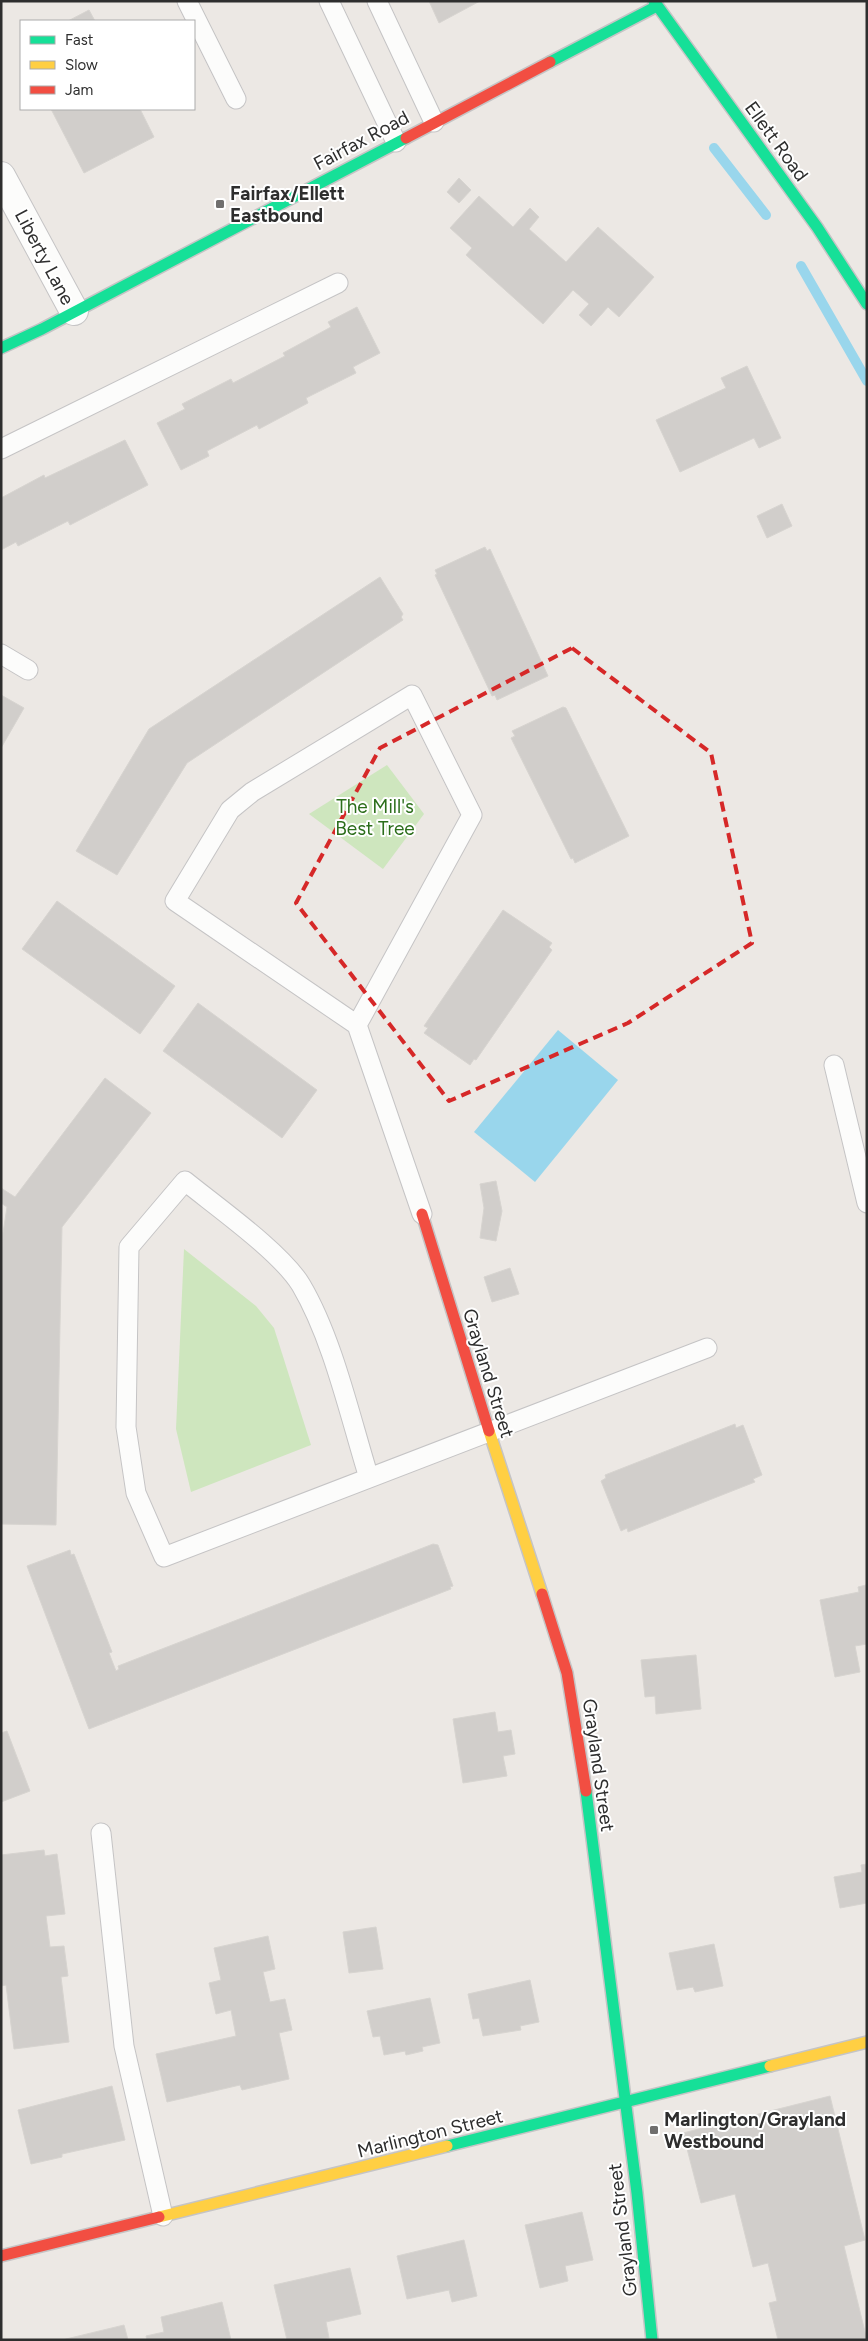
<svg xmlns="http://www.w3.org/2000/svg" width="868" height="2341" font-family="Figtree,sans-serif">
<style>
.green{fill:#cee6be}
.water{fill:#99d6ec}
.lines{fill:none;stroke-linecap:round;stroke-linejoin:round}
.stream{stroke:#99d6ec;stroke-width:10}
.building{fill:#d1cecb;stroke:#d7d4d0}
.lane-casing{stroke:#c5c4c5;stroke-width:21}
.street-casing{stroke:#c5c4c5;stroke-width:30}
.fast-casing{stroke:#c5c4c5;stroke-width:14}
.slow-casing{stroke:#c5c4c5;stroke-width:14}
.jam-casing{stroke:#c5c4c5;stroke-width:14}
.lane{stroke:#fcfcfb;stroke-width:19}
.street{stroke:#fcfcfb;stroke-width:28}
.fast{stroke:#16e098;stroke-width:11}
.slow{stroke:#ffcf43;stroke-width:11}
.jam{stroke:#f24e42;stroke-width:11}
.marked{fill:none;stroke:#d62828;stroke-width:4;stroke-dasharray:10 6;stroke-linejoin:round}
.poi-dot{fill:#706f6e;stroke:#fff;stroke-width:2}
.labels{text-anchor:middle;stroke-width:4;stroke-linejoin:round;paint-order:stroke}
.street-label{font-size:19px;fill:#2e2e2e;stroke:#fff}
.poi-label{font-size:19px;font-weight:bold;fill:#2e2e2e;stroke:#fff;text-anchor:start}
.park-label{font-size:19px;fill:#2c6e1b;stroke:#fff}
</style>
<rect width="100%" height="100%" fill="#ece8e4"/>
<g class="green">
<polygon points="387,765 424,814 383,869 309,814"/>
<polygon points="184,1249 256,1306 274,1328 311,1445 191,1492 176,1429"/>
</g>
<polygon class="water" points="558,1030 618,1080 535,1182 474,1132"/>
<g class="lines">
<g class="stream">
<polyline points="714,148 766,215"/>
<polyline points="801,266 867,381"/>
</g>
</g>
<g class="building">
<polygon points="429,1 480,1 439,23"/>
<polygon points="89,10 95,21 68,21"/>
<polygon points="51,109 140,109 154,137 84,173"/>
<polygon points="459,178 471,190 459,203 447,192"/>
<polygon points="479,196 513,227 530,208 539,217 529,229 566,262 598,227 654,277 619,317 608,307 591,326 579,315 589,304 573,290 543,324 466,255 472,248 450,228"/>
<polygon points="357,307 380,353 353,367 356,373 306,398 308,403 259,429 257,425 207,451 209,456 181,470 157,423 185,409 182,404 231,379 233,383 285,356 283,353 331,327 328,322"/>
<polygon points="747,366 781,438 759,448 754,438 680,472 656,420 726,388 721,378"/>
<polygon points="125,440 148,485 70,525 68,521 18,546 16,542 1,550 1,498 44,475 45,478"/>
<polygon points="782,504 792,526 767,538 757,516"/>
<polygon points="485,547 487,551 490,549 548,676 497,700 495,695 492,696 435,575 437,574 435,570"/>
<polygon points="380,577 403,614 401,617 403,620 187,763 117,875 76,851 149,729"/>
<polygon points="1,695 24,708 1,748"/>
<polygon points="563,707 566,708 629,836 575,863 573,858 571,859 511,738 515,736 512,731"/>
<polygon points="57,901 175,986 140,1034 22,949"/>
<polygon points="503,910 552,943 549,947 552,950 476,1060 474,1059 470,1065 424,1033 428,1028 424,1026"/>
<polygon points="198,1003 317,1090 282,1138 163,1051"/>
<polygon points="105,1078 151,1113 62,1227 56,1525 1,1524 1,1316 3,1233 7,1207 1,1203 1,1188 15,1197"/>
<polygon points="496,1181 502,1211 496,1241 480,1238 484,1208 480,1184"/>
<polygon points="510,1268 519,1294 492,1302 484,1277"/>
<polygon points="735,1424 736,1428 743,1425 762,1475 753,1479 755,1482 628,1532 627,1528 621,1531 601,1481 606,1478 605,1475"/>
<polygon points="433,1544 438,1545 453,1586 450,1587 451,1589 89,1729 27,1566 70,1550 71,1555 74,1554 112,1652 109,1653 116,1671 119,1669 118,1666"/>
<polygon points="866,1585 867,1644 855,1646 860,1672 835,1677 820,1600 859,1592 858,1587"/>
<polygon points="696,1655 701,1709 656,1714 655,1696 645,1697 641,1660"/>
<polygon points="495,1712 498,1732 511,1730 515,1754 503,1756 507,1776 463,1783 453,1719"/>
<polygon points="7,1731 30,1791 1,1802 1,1733"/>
<polygon points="44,1850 45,1856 57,1854 65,1914 46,1916 50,1947 64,1946 68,1976 61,1977 69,2042 14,2049 6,1985 1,1986 1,1855"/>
<polygon points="867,1864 867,1903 840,1908 834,1877 862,1872 861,1865"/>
<polygon points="376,1927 383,1969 349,1973 343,1932"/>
<polygon points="268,1936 275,1969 263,1972 270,2002 285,1999 292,2030 279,2033 289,2079 242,2090 240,2085 167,2102 156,2054 236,2036 231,2010 216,2014 209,1983 221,1980 214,1948"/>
<polygon points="714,1944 723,1986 695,1992 693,1987 677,1990 669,1953"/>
<polygon points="530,1980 539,2022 520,2026 521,2030 483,2036 479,2018 473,2019 468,1994"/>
<polygon points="430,1998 440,2043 422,2047 423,2051 406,2055 405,2051 384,2055 380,2036 373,2037 367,2011"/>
<polygon points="112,2086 125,2140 62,2154 62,2157 31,2164 18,2110"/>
<polygon points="830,2096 865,2240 844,2246 867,2340 778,2340 769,2303 777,2301 768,2263 753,2267 735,2194 701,2203 683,2133"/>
<polygon points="582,2212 593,2260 565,2266 568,2281 540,2288 525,2225"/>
<polygon points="464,2240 477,2296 452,2302 449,2290 407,2299 397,2256"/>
<polygon points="350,2268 361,2314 326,2322 329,2338 287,2340 274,2285"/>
<polygon points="222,2302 231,2340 147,2340 146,2336 164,2332 161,2317"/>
<polygon points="124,2325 128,2340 62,2340"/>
</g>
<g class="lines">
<g class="lane-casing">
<g id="lane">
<polyline points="187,1 236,99"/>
<polyline points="329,1 396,142"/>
<polyline points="377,1 434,122"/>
<polyline points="1,449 338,283"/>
<polyline points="1,654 28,670"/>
<polyline points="357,1025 472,815 412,695 252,792 230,810 175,901 357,1025 422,1214"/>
<polyline points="834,1065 867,1203"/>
<path d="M369,1478c-19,-61 -36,-139 -68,-193 -20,-33 -84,-78 -116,-104l-56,66 -3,180 10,66 28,64 543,-209"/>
<polyline points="101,1833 124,2046 163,2216"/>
</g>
</g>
<g class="street-casing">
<polyline id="street" points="1,176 74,311"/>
</g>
<g class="fast-casing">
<g id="fast">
<polyline points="654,1 817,227 867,304"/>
<polyline points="550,62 657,6"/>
<polyline points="1,348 42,329 406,138"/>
<polyline points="586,1791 637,2193 652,2340"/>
<polyline points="447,2146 770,2066"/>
</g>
</g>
<g class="slow-casing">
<g id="slow">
<polyline points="489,1431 542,1594"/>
<polyline points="770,2066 867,2042"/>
<polyline points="159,2217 447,2146"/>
</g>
</g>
<g class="jam-casing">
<g id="jam">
<polyline points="406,138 550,62"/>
<polyline points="422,1214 489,1431"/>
<polyline points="542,1594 567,1673 586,1791"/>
<polyline points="1,2256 159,2217"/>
</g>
</g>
<use href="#lane" class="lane"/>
<use href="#street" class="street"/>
<use href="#fast" class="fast"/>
<use href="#slow" class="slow"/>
<use href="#jam" class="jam"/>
</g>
<path class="marked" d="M572,648l139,105 41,190 -124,80 -179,78 -153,-198 84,-155z"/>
<g class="poi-dot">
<rect x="215" y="199" width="10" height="10" rx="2.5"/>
<rect x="649" y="2125" width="10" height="10" rx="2.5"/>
</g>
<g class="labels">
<g class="street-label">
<text transform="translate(361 140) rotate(-28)" y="7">Fairfax Road</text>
<text transform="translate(777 141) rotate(54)" y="7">Ellett Road</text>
<text transform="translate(45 257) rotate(62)" y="7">Liberty Lane</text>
<text transform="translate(489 1373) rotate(73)" y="7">Grayland Street</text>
<text transform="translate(599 1765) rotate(82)" y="7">Grayland Street</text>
<text transform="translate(430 2133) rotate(-14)" y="7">Marlington Street</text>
<text transform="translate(622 2230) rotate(-97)" y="7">Grayland Street</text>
</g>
<g class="poi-label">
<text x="230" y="200">Fairfax/Ellett<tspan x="230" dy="22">Eastbound</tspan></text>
<text x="664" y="2126">Marlington/Grayland<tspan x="664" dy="22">Westbound</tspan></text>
</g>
<g class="park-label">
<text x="375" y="813">The Mill's<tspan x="375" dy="22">Best Tree</tspan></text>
</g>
</g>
<rect width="868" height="2341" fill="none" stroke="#2e2e2e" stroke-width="5"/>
<rect x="20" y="20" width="175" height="90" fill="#ffffff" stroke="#ababab"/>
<rect x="30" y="36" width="25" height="8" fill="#16e098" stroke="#ababab"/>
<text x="65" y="45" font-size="15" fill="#2e2e2e">Fast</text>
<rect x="30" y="61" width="25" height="8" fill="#ffcf43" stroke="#ababab"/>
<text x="65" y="70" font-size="15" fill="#2e2e2e">Slow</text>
<rect x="30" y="86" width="25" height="8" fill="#f24e42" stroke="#ababab"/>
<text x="65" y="95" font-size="15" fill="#2e2e2e">Jam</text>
</svg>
